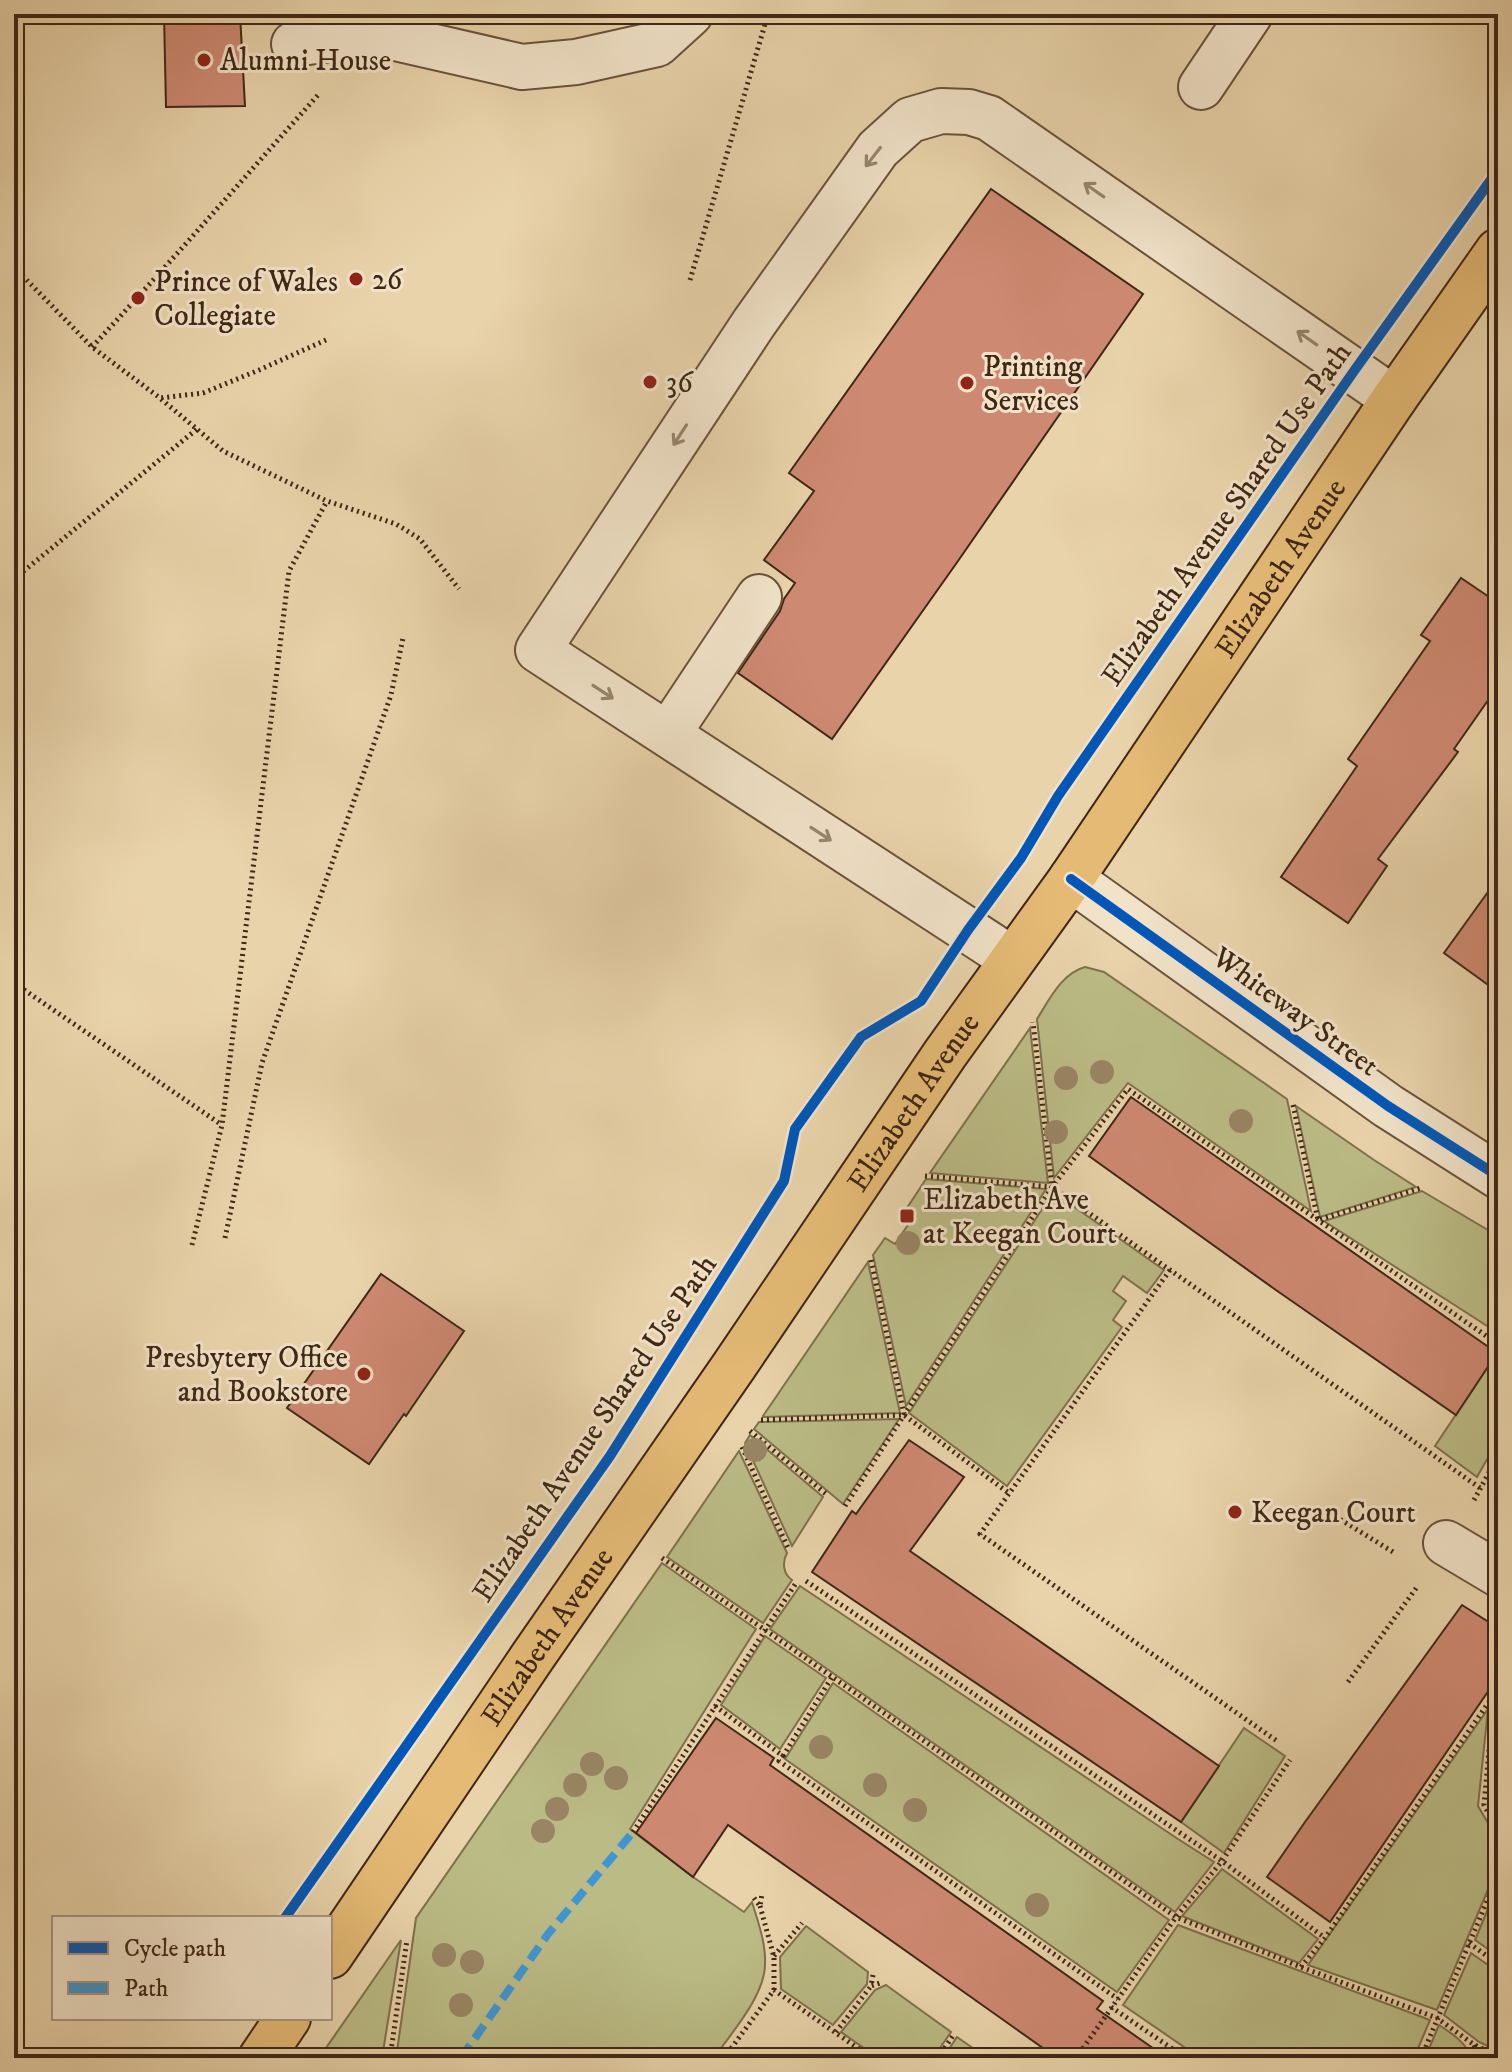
<svg xmlns="http://www.w3.org/2000/svg" width="1512" height="2072" font-family="'IM FELL DW Pica',serif">
<style>
.green{fill:#bbbb85;stroke:#7d714d;stroke-width:2}
.building{fill:#ce8972;stroke:#3f2715;stroke-width:2}
.lines{fill:none;stroke-linecap:round;stroke-linejoin:round}
.minor-casing{stroke:#6a523a;stroke-width:48}
.major-casing{stroke:#3f2715;stroke-width:48}
.path{stroke:#3f2715;stroke-width:5;stroke-dasharray:2 4;stroke-linecap:butt}
.minor{stroke:#f1e2c8;stroke-width:44}
.major{stroke:#e4ba75;stroke-width:44}
.quiet{stroke:#3f96d3;stroke-width:8;stroke-dasharray:16 8;stroke-linecap:butt}
.cycleway-casing{stroke:#f1e2c8;stroke-width:15}
.cycleway{stroke:#0057b8;stroke-width:10}
.tree{fill:#998564}
.oneway{stroke:#98846e}
.poi-dot{fill:#8f2418;stroke:#f1e2c8;stroke-width:3}
.labels{text-anchor:middle;stroke-width:6;stroke-linejoin:round;paint-order:stroke}
.poi-label{font-size:30px;fill:#3f2715;stroke:#f1e2c8;text-anchor:start}
.street-label{font-size:30px;fill:#3f2715;stroke:#f1e2c8}
</style>
<rect width="100%" height="100%" fill="#e9d3aa"/>
<filter id="stains"><feTurbulence type="fractalNoise" baseFrequency=".0025" numOctaves="4"/><feColorMatrix values="0 0 0 0 .2 0 0 0 0 .09 0 0 0 0 .02 0 0 0 .5 -.17"/></filter>
<radialGradient id="worn" r=".72"><stop offset=".6" stop-color="#630" stop-opacity="0"/><stop offset="1" stop-color="#630" stop-opacity=".3"/></radialGradient>
<g class="green">
<path d="M1085,967l19,5 183,127 24,112 -183,-128 -74,95 -17,-159c12,-19 25,-46 48,-52z"/>
<polygon points="1030,1028 1048,1183 930,1173"/>
<polygon points="1296,1106 1374,1160 1416,1187 1320,1217"/>
<polygon points="926,1179 1046,1189 906,1406 873,1255 885,1238 895,1244 914,1216 905,1211"/>
<polygon points="1422,1191 1498,1236 1498,1333 1324,1221"/>
<polygon points="1063,1199 1164,1270 1147,1293 1123,1276 1113,1291 1126,1301 1113,1320 1122,1327 1007,1486 909,1413 1048,1200"/>
<polygon points="868,1262 900,1413 763,1417 763,1416"/>
<polygon points="1497,1353 1498,1440 1477,1477 1435,1446"/>
<polygon points="899,1419 843,1504 754,1429 759,1422"/>
<polygon points="750,1435 823,1497 792,1546 745,1443"/>
<path d="M739,1451l48,102c-5,9 -4,21 5,27l-29,43 -96,-66z"/>
<path d="M662,1563l94,66 -126,200 63,48 51,35 8,-10c6,20 14,41 13,62 0,32 -34,69 -51,94h-318l20,-140z"/>
<polygon points="800,1586 1178,1839 1214,1862 1175,1912 770,1629"/>
<polygon points="765,1636 826,1678 780,1749 721,1705"/>
<polygon points="833,1683 1169,1920 1117,1992 785,1759"/>
<polygon points="1497,1701 1498,1701 1498,1822 1488,1804"/>
<polygon points="1488,1709 1478,1806 1498,1840 1498,1866 1437,2010 1308,1965"/>
<polygon points="1244,1728 1285,1756 1224,1853 1181,1822"/>
<polygon points="1222,1869 1318,1939 1299,1963 1182,1916"/>
<polygon points="1498,1885 1498,1956 1475,1940"/>
<polygon points="1178,1925 1430,2020 1414,2058 1200,2058 1123,2005"/>
<polygon points="806,1926 868,1972 867,1984 833,2025 781,1989 780,1957"/>
<polygon points="401,1940 382,2058 319,2058"/>
<polygon points="1471,1953 1498,1972 1498,2051 1479,2042 1444,2015"/>
<polygon points="886,1985 951,2032 933,2058 878,2058 841,2032 875,1990"/>
<path d="M1439,2025c14,9 26,17 33,33h-47z"/>
<polygon points="957,2037 987,2058 943,2058"/>
</g>
<g class="building">
<polygon points="164,14 240,14 245,106 166,107"/>
<polygon points="991,189 1143,294 958,561 832,739 738,673 780,611 784,599 795,583 764,560 814,491 789,473"/>
<polygon points="1461,578 1498,603 1498,686 1454,749 1458,752 1378,859 1387,866 1348,923 1281,877 1357,766 1348,759 1430,641 1421,635"/>
<polygon points="1498,878 1498,992 1444,953"/>
<polygon points="1131,1097 1497,1353 1456,1415 1273,1288 1089,1156"/>
<polygon points="381,1274 464,1331 406,1416 404,1414 369,1464 287,1408"/>
<polygon points="909,1440 964,1477 910,1551 1219,1766 1181,1822 812,1572 852,1511 856,1514"/>
<polygon points="1462,1605 1498,1628 1498,1677 1330,1922 1267,1877 1305,1822"/>
<polygon points="716,1718 774,1758 770,1765 1103,2001 1097,2009 1167,2058 1057,2058 728,1825 693,1877 636,1833"/>
</g>
<g class="lines">
<g class="minor-casing">
<g id="minor">
<polyline points="294,44 374,33 522,67 576,62 657,44 690,14"/>
<polyline points="1201,87 1250,14"/>
<polyline points="668,734 759,597"/>
<polyline points="1071,879 1388,1106 1498,1176"/>
<polyline points="1012,959 538,650 754,323 878,149 910,120 941,111 969,112 989,118 1394,399"/>
<polyline points="1446,1543 1498,1574"/>
</g>
</g>
<g class="major-casing">
<g id="major">
<path id="s1" d="M330,1956l203,-300 201,-290 211,-312 126,-175 323,-480 104,-148"/>
<polyline points="261,2058 288,2018"/>
</g>
</g>
<g class="path">
<polyline points="1497,14 1498,21"/>
<polyline points="14,267 92,347 160,398 203,393 259,370 326,340"/>
<polyline points="690,280 768,14"/>
<path d="M92,347c77,-83 151,-168 226,-252"/>
<polyline points="161,399 223,451 327,501 396,524 420,539 459,589"/>
<polyline points="14,579 197,429"/>
<polyline points="14,983 222,1125"/>
<polyline points="1293,1105 1318,1220 1421,1188"/>
<polyline points="925,1176 1052,1187"/>
<polyline points="225,1238 262,1063 391,695 403,638"/>
<polyline points="192,1245 222,1125 289,571 327,501"/>
<polyline points="871,1260 904,1414"/>
<polyline points="1170,1270 980,1534 1277,1741"/>
<polyline points="761,1420 904,1415 1010,1494"/>
<polyline points="750,1431 826,1494"/>
<polyline points="742,1447 789,1550"/>
<polyline points="1480,1488 1052,1187 1128,1089 1498,1344"/>
<polyline points="1474,1500 1498,1456"/>
<polyline points="845,1506 1052,1187 1033,1022"/>
<polyline points="1330,1513 1393,1552"/>
<polyline points="662,1558 1176,1917 1301,1967 1437,2018 1473,2044 1498,2057"/>
<polyline points="806,1581 1222,1861 1325,1938"/>
<polyline points="1348,1682 1417,1587"/>
<polyline points="1494,1696 1484,1805 1498,1830"/>
<polyline points="715,1706 783,1756 779,1761 1118,1999"/>
<polyline points="783,1756 832,1677"/>
<polyline points="633,1832 796,1583"/>
<polyline points="754,1898 760,1906 762,1894"/>
<polyline points="760,1906 774,1957 774,1990"/>
<polyline points="1469,1943 1498,1964"/>
<polyline points="774,1956 802,1923"/>
<polyline points="1301,1967 1325,1938 1498,1689"/>
<polyline points="873,1975 871,1986 883,1982"/>
<polyline points="1111,2007 1186,2058"/>
<polyline points="836,2032 871,1986"/>
<polyline points="1474,2045 1480,2058"/>
<polyline points="390,2058 407,1940"/>
<polyline points="724,2058 774,1990 872,2058"/>
<polyline points="938,2058 954,2034"/>
<polyline points="1076,2058 1176,1917 1222,1861 1290,1760"/>
<polyline points="1421,2058 1498,1875"/>
</g>
<use href="#minor" class="minor"/>
<use href="#major" class="major"/>
<polyline class="quiet" points="461,2058 548,1934 633,1832"/>
<g class="cycleway-casing">
<g id="cycleway">
<polyline points="1071,879 1388,1106 1498,1176"/>
<polyline points="285,1918 610,1456 784,1181 795,1129 861,1037 921,1001 968,930 1021,858 1058,796 1354,371 1498,170"/>
</g>
</g>
<use href="#cycleway" class="cycleway"/>
</g>
<g class="tree">
<circle cx="1102" cy="1072" r="12"/>
<circle cx="1066" cy="1078" r="12"/>
<circle cx="1241" cy="1121" r="12"/>
<circle cx="1056" cy="1132" r="12"/>
<circle cx="908" cy="1243" r="12"/>
<circle cx="755" cy="1450" r="12"/>
<circle cx="821" cy="1747" r="12"/>
<circle cx="592" cy="1764" r="12"/>
<circle cx="616" cy="1778" r="12"/>
<circle cx="575" cy="1785" r="12"/>
<circle cx="875" cy="1785" r="12"/>
<circle cx="557" cy="1809" r="12"/>
<circle cx="915" cy="1810" r="12"/>
<circle cx="543" cy="1831" r="12"/>
<circle cx="1037" cy="1905" r="12"/>
<circle cx="444" cy="1955" r="12"/>
<circle cx="472" cy="1962" r="12"/>
<circle cx="461" cy="2005" r="12"/>
</g>
<defs><path id="oneway-shaft" d="M-6 0H5M1.5-3L5.5 0L1.5 3" fill="none" stroke-width="1.6" stroke-linecap="round" stroke-linejoin="round" transform="scale(2)"/></defs>
<g class="oneway">
<use href="#oneway-shaft" transform="translate(873 157) rotate(128)"/>
<use href="#oneway-shaft" transform="translate(1094 190) rotate(-145)"/>
<use href="#oneway-shaft" transform="translate(1307 338) rotate(-145)"/>
<use href="#oneway-shaft" transform="translate(680 435) rotate(123)"/>
<use href="#oneway-shaft" transform="translate(603 692) rotate(33)"/>
<use href="#oneway-shaft" transform="translate(821 834) rotate(33)"/>
</g>
<g class="poi-dot">
<circle cx="204" cy="60" r="8"/>
<circle cx="356" cy="279" r="8"/>
<circle cx="138" cy="298" r="8"/>
<circle cx="650" cy="382" r="8"/>
<circle cx="967" cy="383" r="8"/>
<rect x="899" y="1208" width="16" height="16" rx="4"/>
<circle cx="364" cy="1374" r="8"/>
<circle cx="1235" cy="1512" r="8"/>
</g>
<g class="labels">
<g class="poi-label">
<text x="220" y="70">Alumni House</text>
<text x="372" y="289">26</text>
<text x="154" y="291">Prince of Wales<tspan x="154" dy="34">Collegiate</tspan></text>
<text x="983" y="376">Printing<tspan x="983" dy="34">Services</tspan></text>
<text x="666" y="392">36</text>
<text x="923" y="1209">Elizabeth Ave<tspan x="923" dy="34">at Keegan Court</tspan></text>
<text x="348" y="1367" text-anchor="end">Presbytery Office<tspan x="348" dy="34">and Bookstore</tspan></text>
<text x="1251" y="1522">Keegan Court</text>
</g>
<g class="street-label">
<text transform="translate(1226 514) rotate(-55)" y="10">Elizabeth Avenue Shared Use Path</text>
<text dy="10" stroke="none"><textPath href="#s1" startOffset="1682">Elizabeth Avenue</textPath></text>
<text transform="translate(1296 1011) rotate(36)" y="10">Whiteway Street</text>
<text dy="10" stroke="none"><textPath href="#s1" startOffset="1034">Elizabeth Avenue</textPath></text>
<text transform="translate(594 1428) rotate(-56)" y="10">Elizabeth Avenue Shared Use Path</text>
<text dy="10" stroke="none"><textPath href="#s1" startOffset="386">Elizabeth Avenue</textPath></text>
</g>
</g>
<rect width="1512" height="2072" fill="none" stroke="#e9d3aa" stroke-width="48"/>
<rect x="16" y="16" width="1480" height="2040" fill="none" stroke="#3f2715" stroke-width="4"/>
<rect x="24" y="24" width="1464" height="2024" fill="none" stroke="#3f2715" stroke-width="2"/>
<rect x="52" y="1916" width="280" height="104" fill="#f1e2c8" stroke="#aa9780" stroke-width="2"/>
<rect x="68" y="1942" width="40" height="12" fill="#0057b8" stroke="#aa9780" stroke-width="2"/>
<text x="124" y="1956" font-size="24" fill="#3f2715">Cycle path</text>
<rect x="68" y="1982" width="40" height="12" fill="#3f96d3" stroke="#aa9780" stroke-width="2"/>
<text x="124" y="1996" font-size="24" fill="#3f2715">Path</text>
<rect width="100%" height="100%" filter="url(#stains)"/>
<rect width="100%" height="100%" fill="url(#worn)"/>
</svg>
